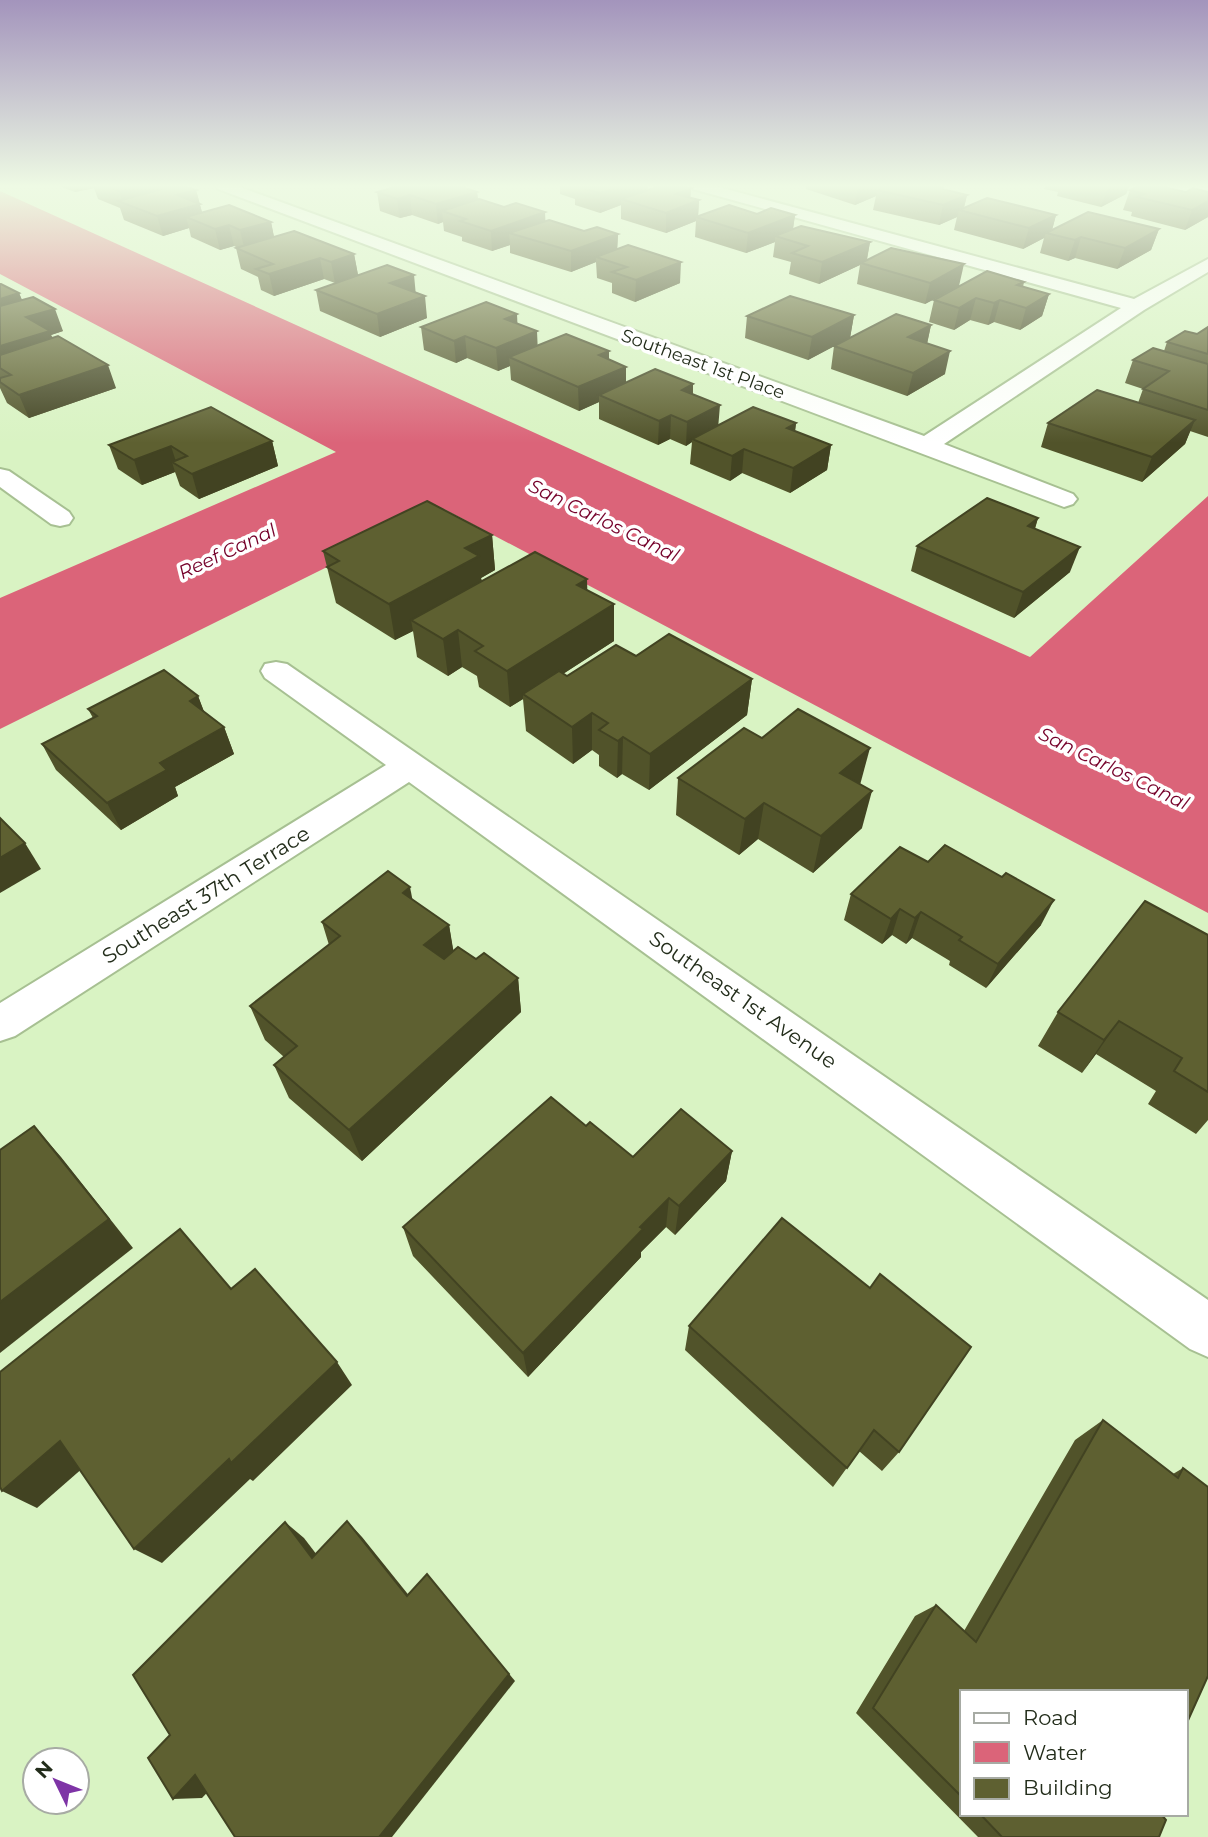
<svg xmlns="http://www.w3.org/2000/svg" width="1208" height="1837" font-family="Montserrat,sans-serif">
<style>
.water{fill:#db6479}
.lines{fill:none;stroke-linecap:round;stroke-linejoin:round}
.minor-casing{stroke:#a7c092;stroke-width:4}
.minor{fill:#fff;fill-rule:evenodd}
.wall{fill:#51532a}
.shaded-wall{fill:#424322}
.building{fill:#5e6031;stroke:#424322;stroke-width:2}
.labels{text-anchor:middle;stroke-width:7;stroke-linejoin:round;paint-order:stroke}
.far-street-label{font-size:18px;fill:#232d1b;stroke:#fff}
.far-water-label{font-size:19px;font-style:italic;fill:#75002a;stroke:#fff}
.street-label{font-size:21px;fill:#232d1b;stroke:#fff}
</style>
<rect width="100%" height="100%" fill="#d9f3c3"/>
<polygon class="water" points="0,191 1030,657 1208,496 1208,913 444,509 0,729 0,598 336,452 0,274"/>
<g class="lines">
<g class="minor-casing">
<g id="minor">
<polygon points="216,186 237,186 924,436 1121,308 693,189 691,186 715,186 1134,299 1208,259 1208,272 1144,310 944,444 1073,494 1077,499 1073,504 1064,507 218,189"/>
<polygon points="1168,186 1208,187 1208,197 1170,189"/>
<polygon points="0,469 9,471 69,512 73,518 69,524 60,526 51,524 0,487"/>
<polygon points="276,662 287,664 1208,1300 1208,1357 1190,1349 409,782 15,1036 0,1041 0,1003 386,765 265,678 261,671 265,664"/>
</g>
</g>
<use href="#minor" class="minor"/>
</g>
<g class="wall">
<polygon points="59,186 168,186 168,187 196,190 202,212 271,222 274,237 354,254 358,275 416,293 427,318 380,337 320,311 316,290 335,283 324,279 274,296 261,290 258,277 241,269 236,248 238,248 234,246 220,250 191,237 189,228 163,236 124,220 120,208 98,199 94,188 75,192"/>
<polygon points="560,186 648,186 648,190 691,188 690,198 699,200 698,216 757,214 795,215 793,229 870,242 867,260 959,286 925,304 857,284 860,265 819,284 789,274 791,262 773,257 775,242 746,253 695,237 696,221 666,233 621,219 621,205 600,213 575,205 575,199 560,194"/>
<polygon points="806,186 944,186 943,189 967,195 964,208 1056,215 1052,230 1159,229 1151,250 1117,269 1075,258 1068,261 1040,253 1044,238 1023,249 954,230 957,217 939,225 873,210 876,196 855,205 806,189"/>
<polygon points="1045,186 1129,186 1126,194 1101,207 1057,196 1058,192 1044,189"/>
<polygon points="1130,190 1208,192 1208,217 1185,230 1131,216 1132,212 1123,210"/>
<polygon points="377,192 477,192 478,199 504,207 545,212 545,221 584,231 618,234 617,249 680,283 635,302 612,293 612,283 597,278 596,262 571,272 510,253 510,245 492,251 462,241 462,237 444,231 443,222 438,224 412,215 400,218 380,211"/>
<polygon points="1024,282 1023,287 1049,294 1042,316 1020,330 994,322 988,325 970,320 954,330 929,322 934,300"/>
<polygon points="0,284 19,293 22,300 63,331 51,335 53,338 116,388 29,418 7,403 0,388"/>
<polygon points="517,314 517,324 537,346 609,351 609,359 626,367 626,382 693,384 693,394 718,425 796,423 795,431 831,445 827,470 790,493 742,473 730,481 690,464 692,442 686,446 670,439 658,445 599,419 599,402 579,411 511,380 510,366 498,371 467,358 456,363 424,350 421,327"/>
<polygon points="854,315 850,338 931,325 927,344 945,374 907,396 831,369 834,346 808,360 745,338 747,316"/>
<polygon points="1208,327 1208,437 1190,431 1185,444 1142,482 1041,447 1048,423 1138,403 1143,389 1125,383 1133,360 1164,351 1167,342 1197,334"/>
<polygon points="272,441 278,466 199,499 180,486 175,472 142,485 118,469 109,445"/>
<polygon points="1038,518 1035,529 1070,572 1014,618 911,571 917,546"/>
<polygon points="492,535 495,570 481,578 482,581 587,579 587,590 614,641 563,674 567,676 636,656 752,679 747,715 649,790 622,774 617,778 599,766 599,755 592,750 573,764 526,731 523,699 510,707 479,687 477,676 462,667 448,676 417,657 413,631 395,640 336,603 323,551"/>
<polygon points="198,696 204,712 224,727 234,754 175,787 178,796 121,830 56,770 42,744 93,718 88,709"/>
<polygon points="762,738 860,785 862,828 813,873 758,839 739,855 676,815 678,778"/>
<polygon points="851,894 1041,925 986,988 949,965 950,961 912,938 906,944 892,935 882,944 844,920"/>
<polygon points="413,900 449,925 453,951 476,959 518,978 521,1012 362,1161 289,1098 274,1065 284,1057 265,1040 250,1006 329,945 322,922"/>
<polygon points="1208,935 1208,1120 1196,1134 1148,1104 1156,1091 1096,1054 1082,1073 1038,1046 1058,1012"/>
<polygon points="586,1126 633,1157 732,1151 726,1181 675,1235 666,1227 641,1252 641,1257 528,1377 413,1256 403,1227"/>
<polygon points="782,1218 899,1452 882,1471 859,1451 833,1487 685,1350 689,1326"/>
<polygon points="1103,1420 1173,1474 1183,1468 1208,1487 961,1692 961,1814 1161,1814 1159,1837 978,1837 856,1713 915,1616 936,1605 964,1631 1075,1440"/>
</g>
<g class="shaded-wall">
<polygon points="73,186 93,186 94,188 75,192"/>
<polygon points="140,186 168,186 171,198 123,203 119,191"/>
<polygon points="621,186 648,186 648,195 621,199 621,205 600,213 600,193"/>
<polygon points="858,186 890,186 877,190 876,196 855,205"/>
<polygon points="1111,186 1129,186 1126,194 1101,207 1108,187"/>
<polygon points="691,188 690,204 699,200 698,218 696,217 696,221 666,233 666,213 676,194"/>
<polygon points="196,190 205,224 186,217 189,228 163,236 157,216 177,195"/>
<polygon points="477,192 479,211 442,211 443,222 438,224 436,204"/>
<polygon points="410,195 412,215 400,218 397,199"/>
<polygon points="967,195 963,211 959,210 957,217 939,225 943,205"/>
<polygon points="1208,201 1208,217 1185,230 1192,210"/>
<polygon points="545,212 546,232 509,233 510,245 492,251 491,231"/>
<polygon points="795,215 792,235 775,236 775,242 746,253 748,233"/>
<polygon points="1056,215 1051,234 1046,233 1044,238 1023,249 1029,228"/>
<polygon points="271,222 275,242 245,251 240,230"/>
<polygon points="229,225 234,246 220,250 215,229"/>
<polygon points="1159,229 1151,250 1117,269 1125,248"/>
<polygon points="618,234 617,254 596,257 596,262 571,272 571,251"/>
<polygon points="1081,237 1075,258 1068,261 1075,240"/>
<polygon points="870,242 866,263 861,263 860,265 819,284 822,262"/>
<polygon points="354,254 358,275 335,283 331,262"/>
<polygon points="320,258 324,279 274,296 269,274"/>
<polygon points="681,262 680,283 635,302 636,280"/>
<polygon points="964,264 959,286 925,304 930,283"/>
<polygon points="414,275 416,296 390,283"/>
<polygon points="19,293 28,315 0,323 0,299"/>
<polygon points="1049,294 1042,316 1020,330 1026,308"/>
<polygon points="425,296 427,318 380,337 377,314"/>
<polygon points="976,298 970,320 954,330 959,308"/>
<polygon points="1000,300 994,322 988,325 994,303"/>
<polygon points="55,309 63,331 51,335 58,353 0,368 0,346 26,317"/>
<polygon points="517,314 518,336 505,319"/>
<polygon points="854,315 850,338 808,360 812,337"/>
<polygon points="931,325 926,348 908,337"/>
<polygon points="537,331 538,354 509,357 510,366 498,371 496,348"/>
<polygon points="465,336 467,358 456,363 454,341"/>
<polygon points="609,351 609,374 626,367 626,390 599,395 599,402 579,411 578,387 599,355"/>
<polygon points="950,351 945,374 907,396 913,373"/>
<polygon points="108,365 116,388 29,418 19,395"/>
<polygon points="693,384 692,407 682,390"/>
<polygon points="720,405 718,429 692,439 692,442 686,446 687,422"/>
<polygon points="671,415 670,439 658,445 659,421"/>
<polygon points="1195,420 1185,444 1142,482 1152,457"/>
<polygon points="796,423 793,447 787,428"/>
<polygon points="272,441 278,466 199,499 192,474"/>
<polygon points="831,445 827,470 790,493 793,468"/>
<polygon points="171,446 177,465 172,462 175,472 142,485 134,460"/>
<polygon points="744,449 742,473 730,481 732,456"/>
<polygon points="1038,518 1030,543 1028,526"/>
<polygon points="492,535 495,570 481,578 483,592 411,620 413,631 395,640 389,604 465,548"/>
<polygon points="1080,547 1070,572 1014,618 1023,592"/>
<polygon points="587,579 588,615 577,585"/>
<polygon points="614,604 614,641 527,697 523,694 523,699 510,707 507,671"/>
<polygon points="458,630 462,667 448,676 443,639"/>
<polygon points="752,679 747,715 649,790 650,754"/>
<polygon points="198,696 208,722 190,701"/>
<polygon points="592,713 592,750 573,764 572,727"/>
<polygon points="224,727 234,754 175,787 178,796 121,830 107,803 160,763"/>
<polygon points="623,737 622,774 617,778 618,741"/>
<polygon points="870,748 860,785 840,773"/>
<polygon points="872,791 862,828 813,873 821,836"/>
<polygon points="764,803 758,839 739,855 745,819"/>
<polygon points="25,843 41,869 0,893 0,858"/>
<polygon points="410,887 417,923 403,893"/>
<polygon points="1054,900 1041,925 986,988 998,964"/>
<polygon points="900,909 892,935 882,944 891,919"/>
<polygon points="921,912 912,938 906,944 915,918"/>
<polygon points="449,925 455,960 432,980 424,945"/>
<polygon points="518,978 521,1012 362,1161 349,1130"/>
<polygon points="1119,1021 1096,1054 1082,1073 1104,1040"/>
<polygon points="34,1126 61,1157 133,1248 0,1353 0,1302"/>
<polygon points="732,1151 726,1181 675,1235 679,1206"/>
<polygon points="669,1198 666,1227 641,1252 641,1257 528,1377 523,1353 640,1227"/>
<polygon points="337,1362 352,1385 253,1481 250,1479 162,1563 134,1549 229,1459"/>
<polygon points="60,1441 92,1460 37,1508 2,1491"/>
<polygon points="347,1521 362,1537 419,1608 407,1596"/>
<polygon points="285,1522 304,1538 330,1572 312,1558"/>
<polygon points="427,1574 515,1681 392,1837 379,1837"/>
<polygon points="195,1775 223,1776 202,1798 173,1799"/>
</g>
<g class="building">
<polygon points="106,186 140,186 119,191"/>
<polygon points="173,186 182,186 196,190 177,195 200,204 157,216 118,201"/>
<polygon points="399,186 459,186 477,192 436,204 410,195 397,199 377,192"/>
<polygon points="575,186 621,186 600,193"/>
<polygon points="660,186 680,186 691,188 676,194 699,200 666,213 621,199"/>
<polygon points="889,186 936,186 934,187 967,195 943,205 877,190"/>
<polygon points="1139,186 1158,186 1186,192 1193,188 1208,192 1208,201 1192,210 1137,197 1144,194 1130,190"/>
<polygon points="987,198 1056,215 1029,228 959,210"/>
<polygon points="479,199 504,207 516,203 545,212 491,231 460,221 466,219 442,211"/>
<polygon points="229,205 271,222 240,230 229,225 215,229 186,217"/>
<polygon points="729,205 757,214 771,208 795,215 748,233 696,217"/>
<polygon points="1088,212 1159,229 1125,248 1081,237 1075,240 1046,233"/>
<polygon points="549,220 584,231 597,227 618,234 571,251 509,233"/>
<polygon points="801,226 870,242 822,262 792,253 808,246 775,236"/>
<polygon points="294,231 354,254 331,262 320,258 269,274 256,269 273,264 236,248"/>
<polygon points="628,245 681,262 636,280 612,272 627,267 596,257"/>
<polygon points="891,248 964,264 930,283 861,263"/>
<polygon points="387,265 414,275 390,283 425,296 377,314 316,290"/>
<polygon points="987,271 1024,282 1017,285 1049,294 1026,308 1000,300 994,303 976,298 959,308 934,300"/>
<polygon points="0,284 1,284 19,293 0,299"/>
<polygon points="790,296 854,315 812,337 747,316"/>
<polygon points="33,297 55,309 26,317 50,331 0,346 0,306"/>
<polygon points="486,302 517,314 505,319 537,331 496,348 465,336 454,341 421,327"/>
<polygon points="896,314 931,325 908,337 950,351 913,373 834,346"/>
<polygon points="1208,327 1208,354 1167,342 1185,331 1197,334"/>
<polygon points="566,334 609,351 599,355 626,367 578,387 509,357"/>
<polygon points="58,336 108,365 19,395 0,382 0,378 11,375 0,368 0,355"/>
<polygon points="1153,348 1208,364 1208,410 1143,389 1169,371 1133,360"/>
<polygon points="655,369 693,384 682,390 720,405 687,422 671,415 659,421 599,395"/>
<polygon points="1097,390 1195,420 1152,457 1048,423"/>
<polygon points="211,407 272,441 192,474 172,462 187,456 171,446 134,460 109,445"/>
<polygon points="753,407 796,423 787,428 831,445 793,468 744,449 732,456 692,439"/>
<polygon points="987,498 1038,518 1028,526 1080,547 1023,592 917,546"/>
<polygon points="427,501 492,535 465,548 479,556 389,604 327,567 339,561 323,551"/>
<polygon points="535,552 587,579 577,585 614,604 507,671 475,651 483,646 458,630 443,639 411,620"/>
<polygon points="669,634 752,679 650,754 623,737 618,741 599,730 608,723 592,713 572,727 523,694 559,671 567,676 616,645 636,656"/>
<polygon points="164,670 198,696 190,701 224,727 160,763 167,770 107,803 42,744 97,716 88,709"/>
<polygon points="798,709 870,748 840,773 872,791 821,836 764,803 745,819 678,778 744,728 762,738"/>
<polygon points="0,818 25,843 0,858"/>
<polygon points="945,845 1002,877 1006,873 1054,900 998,964 959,940 962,937 921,912 915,918 900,909 891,919 851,894 900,847 928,862"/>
<polygon points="388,871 410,887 403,893 449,925 424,945 444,959 458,947 476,959 484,953 518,978 349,1130 274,1065 297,1046 250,1006 340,936 322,922"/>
<polygon points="1145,901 1208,935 1208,1092 1174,1071 1182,1058 1119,1021 1104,1040 1058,1012"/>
<polygon points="551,1097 586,1126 590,1122 633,1157 681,1109 732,1151 679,1206 669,1198 640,1227 643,1229 523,1353 403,1227"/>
<polygon points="34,1126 109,1219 0,1302 0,1150"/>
<polygon points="782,1218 870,1288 880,1274 971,1347 899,1452 874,1430 847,1468 689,1326"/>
<polygon points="180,1229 231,1289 255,1269 337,1362 231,1463 229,1459 134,1549 60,1441 2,1491 0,1487 0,1372"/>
<polygon points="1103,1420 1178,1478 1183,1468 1208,1487 1208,1676 1185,1727 1185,1692 961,1692 961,1796 873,1708 936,1605 976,1642"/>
<polygon points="347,1521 407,1596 427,1574 509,1674 379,1837 235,1837 195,1775 173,1799 148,1758 170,1735 133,1675 285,1522 312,1558"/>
<polygon points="980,1814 1161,1814 1166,1820 1159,1837 1002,1837"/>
</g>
<linearGradient id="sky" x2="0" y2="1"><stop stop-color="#a394bc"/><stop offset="0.42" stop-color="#eefae4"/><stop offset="1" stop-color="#eefae4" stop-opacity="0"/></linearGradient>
<rect width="1208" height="443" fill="url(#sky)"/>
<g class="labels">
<g class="far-street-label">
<text transform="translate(703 364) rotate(20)" y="6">Southeast 1st Place</text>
</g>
<g class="far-water-label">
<text transform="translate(604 520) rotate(26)" y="7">San Carlos Canal</text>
<text transform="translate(227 551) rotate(-25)" y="7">Reef Canal</text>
<text transform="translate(1114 768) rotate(26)" y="7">San Carlos Canal</text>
</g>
<g class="street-label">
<text transform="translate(206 895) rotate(-32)" y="7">Southeast 37th Terrace</text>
<text transform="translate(743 1000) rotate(35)" y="7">Southeast 1st Avenue</text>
</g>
</g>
<rect x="960" y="1690" width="228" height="126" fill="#ffffff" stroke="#a7aba4" stroke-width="2"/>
<rect x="974" y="1713" width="35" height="10" fill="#ffffff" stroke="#a7aba4" stroke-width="2"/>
<text x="1023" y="1725" font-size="21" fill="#232d1b">Road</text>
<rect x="974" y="1742" width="35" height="21" fill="#db6479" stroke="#a7aba4" stroke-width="2"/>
<text x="1023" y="1760" font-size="21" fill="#232d1b">Water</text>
<rect x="974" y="1778" width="35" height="21" fill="#5e6031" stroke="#a7aba4" stroke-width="2"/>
<text x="1023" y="1795" font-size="21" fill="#232d1b">Building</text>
<g transform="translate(56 1781) rotate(313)"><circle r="33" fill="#ffffff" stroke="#a7aba4" stroke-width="2"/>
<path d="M0-5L12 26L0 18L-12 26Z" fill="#7e34a6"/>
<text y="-10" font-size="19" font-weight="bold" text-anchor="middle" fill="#232d1b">N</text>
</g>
</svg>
